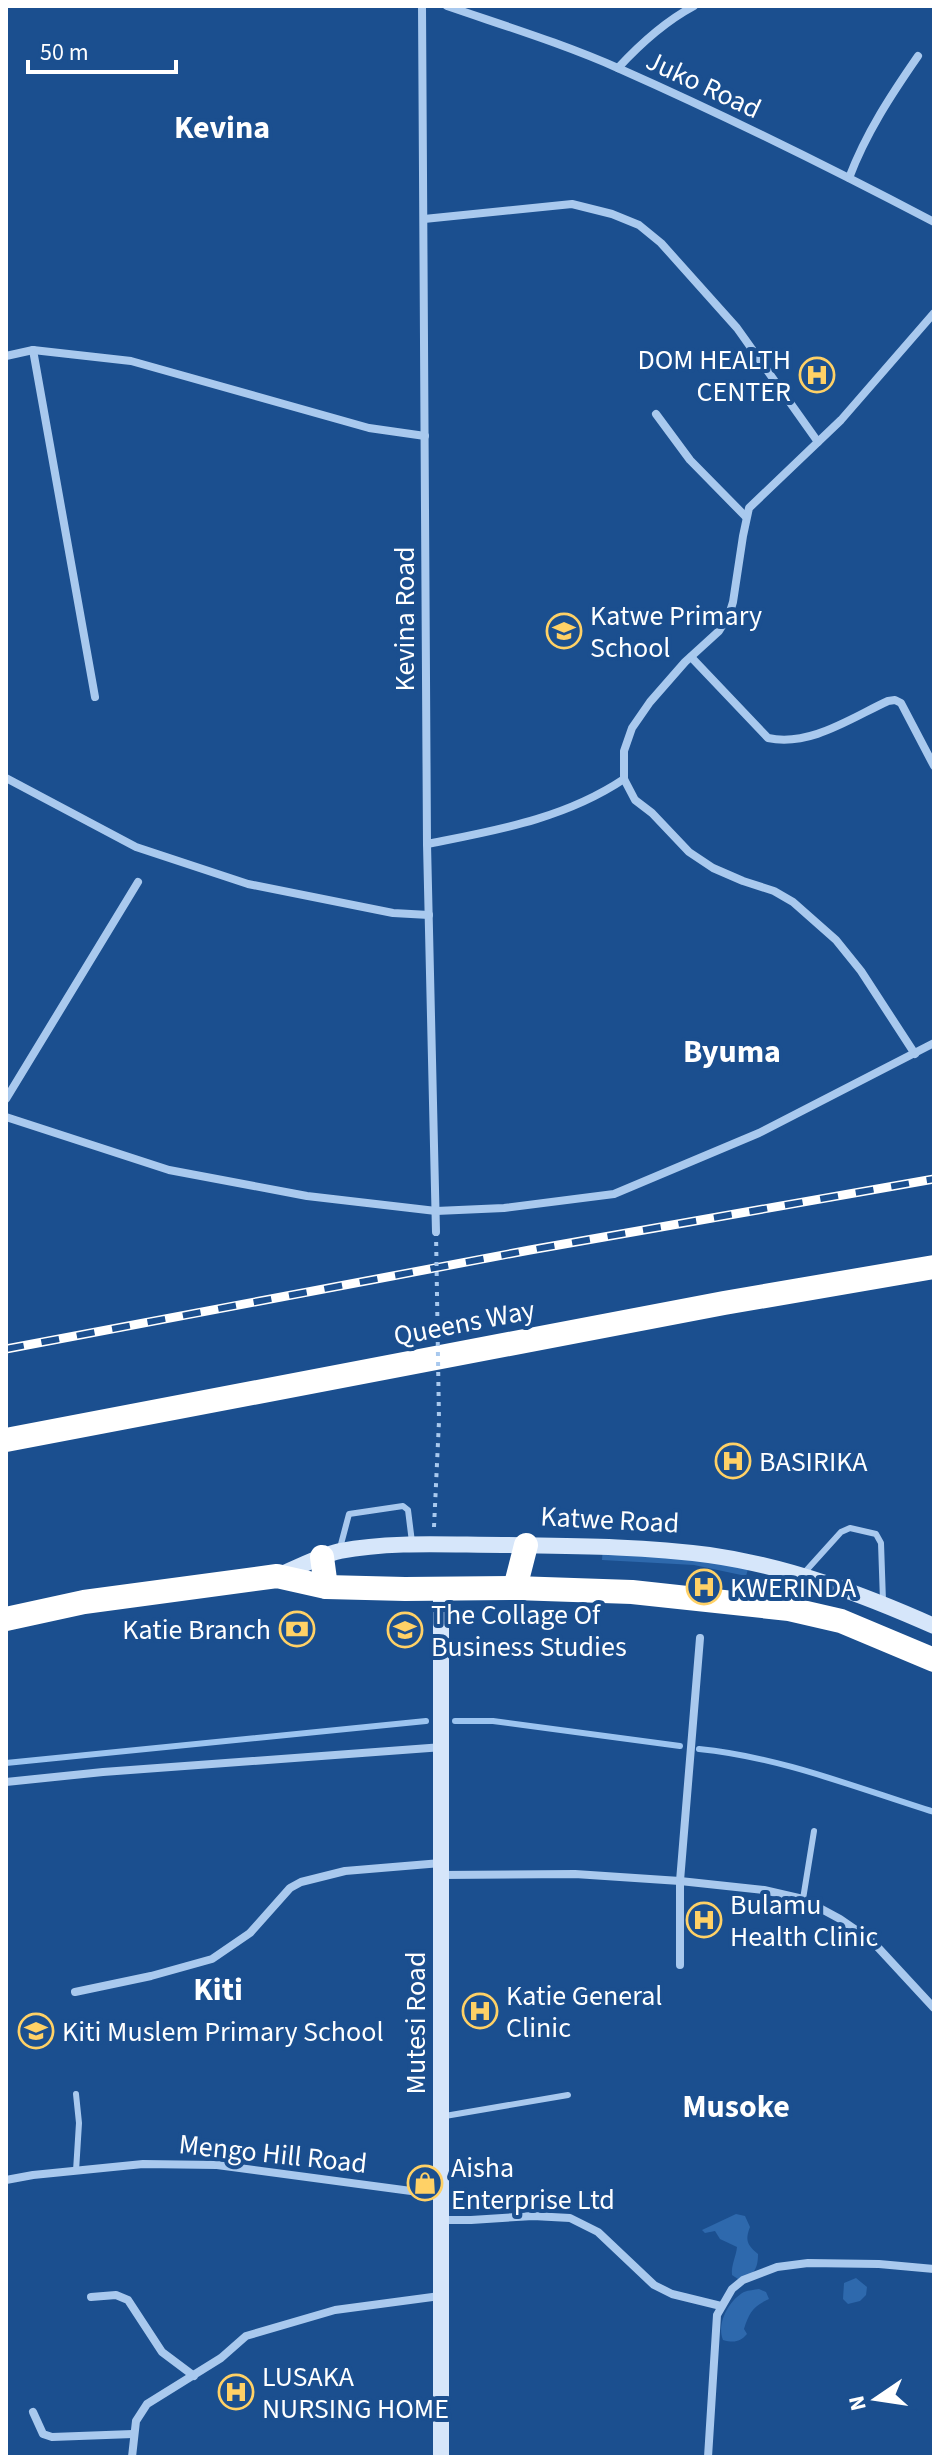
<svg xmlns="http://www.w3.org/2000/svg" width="940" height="2463" font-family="'Source Sans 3',sans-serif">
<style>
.green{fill:#2e69ad}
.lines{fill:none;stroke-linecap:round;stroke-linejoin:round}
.stream{stroke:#9cc4f0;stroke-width:6}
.path{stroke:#a9c9ee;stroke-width:4;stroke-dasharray:4 6;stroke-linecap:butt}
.lane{stroke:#a9c9ee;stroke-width:6}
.street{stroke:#a9c9ee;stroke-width:8}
.secondary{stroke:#d6e6fa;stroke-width:16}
.highway{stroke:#fff;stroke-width:24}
.rail-casing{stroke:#fff;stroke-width:9}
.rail{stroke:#1b4f8f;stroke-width:6;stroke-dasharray:18;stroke-linecap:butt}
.path-bridge{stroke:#a9c9ee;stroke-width:4;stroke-dasharray:4 6;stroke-linecap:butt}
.labels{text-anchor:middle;stroke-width:8;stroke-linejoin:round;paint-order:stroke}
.street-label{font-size:28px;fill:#fff;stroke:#1b4f8f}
.poi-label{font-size:28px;fill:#fff;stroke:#1b4f8f;text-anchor:start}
.quarter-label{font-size:32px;font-weight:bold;fill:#fff;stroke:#1b4f8f}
</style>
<rect width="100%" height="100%" fill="#1b4f8f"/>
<g class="green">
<polygon points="603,1546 751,1559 746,1576 694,1565 602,1560"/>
<path d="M736,2214l9,2 5,11c-5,13 -3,18 8,27 0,15 -4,20 -17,27l-9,-6c-1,-10 4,-18 5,-28l-17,-8 -5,-8 -10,2 -3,-3z"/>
<polygon points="856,2278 867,2287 866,2295 860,2301 848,2304 843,2299 844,2283"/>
<path d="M759,2289l7,3 3,7c-16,7 -20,14 -25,30l3,5c-7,8 -13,9 -24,6 -7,-16 6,-40 21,-48 5,-2 10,-2 15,-3z"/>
</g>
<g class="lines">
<g class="stream">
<polyline points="455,1721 493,1721 680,1746"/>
<path d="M699,1749c81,8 158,39 235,63"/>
<polyline points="6,1763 426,1721"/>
</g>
<polyline class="path" points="434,1527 439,1421"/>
<g class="lane">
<polyline points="340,1548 349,1514 403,1506 408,1510 412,1542"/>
<polyline points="804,1573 841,1532 850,1528 876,1534 881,1543 883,1601"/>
<polyline points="803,1899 814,1831"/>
<polyline points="76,2094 79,2123 76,2171"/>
<polyline points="445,2116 568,2095"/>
</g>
<g class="street">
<polyline points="422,6 427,844 436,1232"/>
<path d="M447,6c58,20 117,38 173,63 106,47 211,99 314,153"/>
<path d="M618,68c23,-25 46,-46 76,-62"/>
<path d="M849,178c17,-45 42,-83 69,-122"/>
<polyline points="424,219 572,204 612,214 639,225 661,243 737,328 818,442"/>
<polyline points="33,350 95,697"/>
<polyline points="6,356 33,350 131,361 369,428 425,436"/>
<polyline points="656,414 690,460 746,517"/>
<path d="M691,657l77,81c42,9 83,-20 120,-37l7,-1 6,3 33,63"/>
<polyline points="6,778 136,847 248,884 393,913 429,915"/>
<path d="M427,844c70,-14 137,-25 197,-65"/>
<polyline points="915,1054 861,971 836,940 793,902 774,891 743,881 713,868 689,852 652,813 635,800 624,779 624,751 632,728 650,702 685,662 719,631 729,615 733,602 743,536 749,508 841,420 934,313"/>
<polyline points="6,1099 138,882"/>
<polyline points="6,1117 169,1170 307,1196 436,1211 504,1208 614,1194 759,1133 934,1043"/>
<polyline points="6,1782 103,1772 443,1747"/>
<polyline points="441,1875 575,1874 680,1881 764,1890 803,1899 840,1919 872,1941 934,2008"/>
<polyline points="680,1965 680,1881 700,1638"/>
<polyline points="75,1992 151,1976 212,1959 250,1933 290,1888 301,1882 345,1871 441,1863"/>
<polyline points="6,2180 33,2175 143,2164 217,2165 441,2195"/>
<polyline points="441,2220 471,2220 533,2216 570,2218 598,2232 654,2285 672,2294 721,2306"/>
<polyline points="91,2297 116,2295 128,2300 162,2352 194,2376"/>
<polyline points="33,2412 43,2434 52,2437 133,2434"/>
<polyline points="132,2457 136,2421 147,2404 221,2358 246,2336 335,2310 440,2296"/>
<polyline points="708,2457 717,2315 732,2289 743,2280 777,2267 808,2263 879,2264 934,2269"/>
</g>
<g class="secondary">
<path d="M278,1576c20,-9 41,-20 62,-25 53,-10 109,-6 163,-6 68,1 139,1 206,10 78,11 153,39 225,71"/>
<polyline points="441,2457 441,1588"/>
</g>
<g class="highway">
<polyline points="6,1440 724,1303 934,1267"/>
<polyline points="322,1557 326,1587"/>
<polyline points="515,1588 526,1545"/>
<polyline points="6,1619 84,1602 277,1576 326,1587 405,1589 515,1588 632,1592 789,1609 841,1621 934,1660"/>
</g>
<g class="rail-casing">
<polyline id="rail" points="6,1349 530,1250 934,1179"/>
</g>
<use href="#rail" class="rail"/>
<polyline class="path-bridge" points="436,1232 439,1421"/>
</g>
<defs>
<g id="hospital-ring" transform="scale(1.8)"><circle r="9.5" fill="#1b4f8f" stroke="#ffd166" stroke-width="1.5"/><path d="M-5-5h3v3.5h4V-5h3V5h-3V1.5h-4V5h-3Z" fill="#ffd166"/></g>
<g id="school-ring" transform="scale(1.8)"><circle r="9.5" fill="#1b4f8f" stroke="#ffd166" stroke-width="1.5"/><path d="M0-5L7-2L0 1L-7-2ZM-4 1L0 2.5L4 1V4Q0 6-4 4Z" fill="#ffd166"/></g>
<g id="bank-ring" transform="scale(1.8)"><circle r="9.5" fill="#1b4f8f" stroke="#ffd166" stroke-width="1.5"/><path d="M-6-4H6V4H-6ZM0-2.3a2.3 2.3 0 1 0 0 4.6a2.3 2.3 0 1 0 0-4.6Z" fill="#ffd166"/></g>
<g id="shop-ring" transform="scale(1.8)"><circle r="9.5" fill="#1b4f8f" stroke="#ffd166" stroke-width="1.5"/><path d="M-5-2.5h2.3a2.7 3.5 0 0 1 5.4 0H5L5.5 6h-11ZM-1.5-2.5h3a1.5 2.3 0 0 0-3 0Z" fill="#ffd166"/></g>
</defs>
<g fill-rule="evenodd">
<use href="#hospital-ring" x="817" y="375"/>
<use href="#school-ring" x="564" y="631"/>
<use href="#hospital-ring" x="733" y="1461"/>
<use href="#hospital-ring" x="704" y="1587"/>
<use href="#bank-ring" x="297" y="1629"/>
<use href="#school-ring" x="405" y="1630"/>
<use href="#hospital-ring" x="704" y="1920"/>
<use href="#hospital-ring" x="480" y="2011"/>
<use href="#school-ring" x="36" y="2031"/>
<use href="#shop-ring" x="425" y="2183"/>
<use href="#hospital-ring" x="236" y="2392"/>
</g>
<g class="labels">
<g class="street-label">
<text transform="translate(704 84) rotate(25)" y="10">Juko Road</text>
<text transform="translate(404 619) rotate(-90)" y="10">Kevina Road</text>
<text transform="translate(464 1322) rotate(-11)" y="10">Queens Way</text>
<text transform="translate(610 1519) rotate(3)" y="10">Katwe Road</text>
<text transform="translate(415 2023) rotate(-90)" y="10">Mutesi Road</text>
<text transform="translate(273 2153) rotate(6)" y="10">Mengo Hill Road</text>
</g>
<g class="poi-label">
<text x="791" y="369" text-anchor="end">DOM HEALTH<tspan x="791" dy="32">CENTER</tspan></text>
<text x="590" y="625">Katwe Primary<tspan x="590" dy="32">School</tspan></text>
<text x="759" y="1471">BASIRIKA</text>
<text x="730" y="1597">KWERINDA</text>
<text x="431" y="1624">The Collage Of<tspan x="431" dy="32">Business Studies</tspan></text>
<text x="271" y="1639" text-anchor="end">Katie Branch</text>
<text x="730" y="1914">Bulamu<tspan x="730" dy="32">Health Clinic</tspan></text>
<text x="506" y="2005">Katie General<tspan x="506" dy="32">Clinic</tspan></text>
<text x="62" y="2041">Kiti Muslem Primary School</text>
<text x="451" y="2177">Aisha<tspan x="451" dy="32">Enterprise Ltd</tspan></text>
<text x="262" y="2386">LUSAKA<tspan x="262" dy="32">NURSING HOME</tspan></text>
</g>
<g class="quarter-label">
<text x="222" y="138">Kevina</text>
<text x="732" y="1062">Byuma</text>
<text x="218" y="2000">Kiti</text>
<text x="736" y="2117">Musoke</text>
</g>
</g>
<rect width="940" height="2463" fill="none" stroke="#ffffff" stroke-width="16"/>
<g transform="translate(876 2399) rotate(257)" stroke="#1b4f8f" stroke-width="6" paint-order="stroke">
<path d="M0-6L14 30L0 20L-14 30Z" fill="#ffffff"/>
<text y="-12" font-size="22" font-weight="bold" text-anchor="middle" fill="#ffffff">N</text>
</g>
<path d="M28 60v12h148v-12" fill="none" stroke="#ffffff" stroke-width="4"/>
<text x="40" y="60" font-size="24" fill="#ffffff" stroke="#1b4f8f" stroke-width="6" paint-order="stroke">50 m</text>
</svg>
